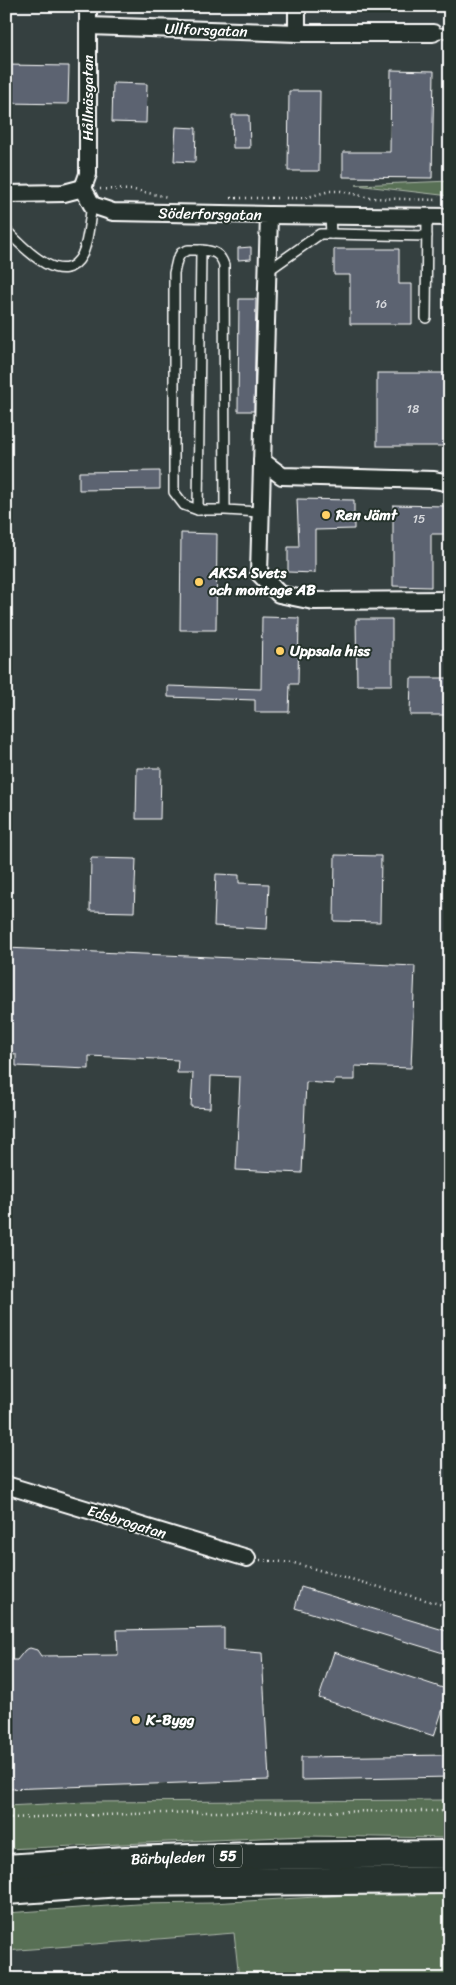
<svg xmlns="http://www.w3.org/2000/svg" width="456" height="1985" font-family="Sriracha,sans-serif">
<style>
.built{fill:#364141}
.green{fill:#586f54;stroke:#acb7aa}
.building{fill:#5b6371;stroke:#fff}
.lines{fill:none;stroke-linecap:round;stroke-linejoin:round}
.lane-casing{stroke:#fff;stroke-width:12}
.street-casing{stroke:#fff;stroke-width:20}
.primary-casing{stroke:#fff;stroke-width:30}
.path{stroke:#fff;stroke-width:2.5;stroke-dasharray:1 4;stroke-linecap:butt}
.lane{stroke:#26332d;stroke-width:9}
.street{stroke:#26332d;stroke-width:16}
.primary{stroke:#26332d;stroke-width:26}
.poi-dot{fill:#ffd166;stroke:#26332d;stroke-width:2}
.labels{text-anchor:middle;stroke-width:4;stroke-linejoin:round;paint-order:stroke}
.number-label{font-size:12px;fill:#d6d8dc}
.shield{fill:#26332d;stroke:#bec2c0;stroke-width:1}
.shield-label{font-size:14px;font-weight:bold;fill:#fff}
.street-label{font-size:15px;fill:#fff;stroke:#26332d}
.poi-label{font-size:15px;font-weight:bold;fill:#fff;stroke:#26332d;text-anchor:start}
</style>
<rect width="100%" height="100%" fill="#26332d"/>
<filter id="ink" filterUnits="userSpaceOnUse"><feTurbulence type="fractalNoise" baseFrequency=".02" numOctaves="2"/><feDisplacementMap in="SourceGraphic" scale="10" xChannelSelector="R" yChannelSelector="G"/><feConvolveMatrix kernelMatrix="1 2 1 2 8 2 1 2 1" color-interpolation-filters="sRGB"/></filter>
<g filter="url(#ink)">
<g class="built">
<polygon points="6,6 450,6 450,1800 87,1802 6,1806"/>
<polygon points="235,1933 239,1979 6,1979 6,1951"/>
</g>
<g class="green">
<polygon points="450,181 450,196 356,185"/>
<polygon points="450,1800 450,1838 306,1836 6,1849 6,1806 87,1802"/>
<polygon points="450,1893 450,1979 239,1979 234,1933 6,1951 6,1913 137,1904 212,1903 351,1895"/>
</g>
<g class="building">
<polygon points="6,65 69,66 68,104 6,103"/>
<polygon points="391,70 434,71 432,178 343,177 343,152 390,152"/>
<polygon points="113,83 147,84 146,123 112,122"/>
<polygon points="289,91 320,91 319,171 288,171"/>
<polygon points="232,115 249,115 250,148 233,148"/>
<polygon points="176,127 196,128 195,162 174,161"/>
<polygon points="251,247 251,259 238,260 238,248"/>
<polygon points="334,249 399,249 399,284 412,284 412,324 350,324 350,275 334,275"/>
<polygon points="239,299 256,299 254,411 238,411"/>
<rect x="377" y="373" width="73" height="73"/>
<polygon points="160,471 160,489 79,490 79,472"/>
<polygon points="297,499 354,500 354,529 315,530 315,573 288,572 288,547 299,547"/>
<polygon points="393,505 446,506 446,534 431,534 431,587 393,586"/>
<polygon points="181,533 217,534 216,630 180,630"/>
<polygon points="262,617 299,618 298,684 290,684 289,712 255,712 255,700 168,697 168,686 261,689"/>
<polygon points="356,619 392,619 392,685 357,685"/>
<polygon points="411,678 450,678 450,715 410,715"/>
<polygon points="137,768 161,768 160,819 136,819"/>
<polygon points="335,855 381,856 380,922 334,921"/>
<polygon points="91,858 136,859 134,912 90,911"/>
<polygon points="216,874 239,875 239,883 269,884 267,929 214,926"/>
<polygon points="6,948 415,966 411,1068 355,1066 355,1080 334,1080 334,1084 306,1082 302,1173 236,1170 240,1077 211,1076 210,1108 191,1107 193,1073 177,1073 178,1060 89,1056 89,1069 16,1066 16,1054 6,1053"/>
<polygon points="301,1587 450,1632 450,1655 295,1608"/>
<polygon points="224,1628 224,1650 262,1653 269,1780 6,1789 6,1660 17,1660 25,1650 30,1648 37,1650 41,1656 118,1655 117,1630"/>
<polygon points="334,1652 449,1690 434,1736 319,1698"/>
<polygon points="450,1755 450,1777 301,1780 301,1757"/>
</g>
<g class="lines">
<g class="lane-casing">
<g id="lane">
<polyline points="433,33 450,33"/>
<path d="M6,230c16,16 57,61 76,25 7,-14 7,-34 10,-50"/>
<polyline points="331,234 427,236"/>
<polyline points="266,272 320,234 331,234 330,216"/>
<polyline points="426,318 427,217"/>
<polyline points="198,510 184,505 174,492 174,273 177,260 181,253 188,250 201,250"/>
<path d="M225,510h-27l3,-260c13,1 19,3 23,15l1,245 35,2"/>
</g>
</g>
<g class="street-casing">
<g id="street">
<polyline points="88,26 297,33 297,6"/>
<polyline points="297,33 433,33"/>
<polyline points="83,188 88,174 88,6"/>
<polyline points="6,194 64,193 83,188 92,205 113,212 269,215 259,573 279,594 313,601 450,600"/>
<polyline points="269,215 450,217"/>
<polyline points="262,461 282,476 434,480 450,483"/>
<polyline points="6,1485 247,1558"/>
</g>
</g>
<g class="primary-casing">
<g id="primary">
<polyline points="6,1868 126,1860 256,1856 450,1854"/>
<polyline points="6,1891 121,1883 450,1880"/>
</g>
</g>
<g class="path">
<polyline points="100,189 134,190 168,197"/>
<polyline points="231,198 304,198 330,191 341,191 370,198 439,200"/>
<polyline points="260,1560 294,1563 450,1607"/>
<polyline points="6,1818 196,1812 450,1811"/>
</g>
<use href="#lane" class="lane"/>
<use href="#street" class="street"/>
<use href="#primary" class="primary"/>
</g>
</g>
<g class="poi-dot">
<circle cx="326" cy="515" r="5"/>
<circle cx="199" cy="582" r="5"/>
<circle cx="280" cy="651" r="5"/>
<circle cx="136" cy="1720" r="5"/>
</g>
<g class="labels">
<g class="number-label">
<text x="381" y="308">16</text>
<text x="413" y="413">18</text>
<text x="419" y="523">15</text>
</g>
<rect class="shield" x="214" y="1844.5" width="28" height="23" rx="4"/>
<g class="shield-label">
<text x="228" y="1861">55</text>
</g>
<g class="street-label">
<text transform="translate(206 30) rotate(2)" y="5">Ullforsgatan</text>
<text transform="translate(88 98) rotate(-90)" y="5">Hållnäsgatan</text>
<text transform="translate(210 214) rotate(1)" y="5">Söderforsgatan</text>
<text transform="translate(127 1522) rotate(17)" y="5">Edsbrogatan</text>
<text transform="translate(168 1858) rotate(-2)" y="5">Bärbyleden</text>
</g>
<g class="poi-label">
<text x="336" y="520">Ren Jämt</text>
<text x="209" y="578">AKSA Svets<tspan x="209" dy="17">och montage AB</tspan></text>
<text x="290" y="656">Uppsala hiss</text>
<text x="146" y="1725">K-Bygg</text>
</g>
</g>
<rect width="456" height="1985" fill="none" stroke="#26332d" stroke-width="25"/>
<rect x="12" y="12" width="431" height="1960" fill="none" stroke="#fff" stroke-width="2" filter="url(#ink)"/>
</svg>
